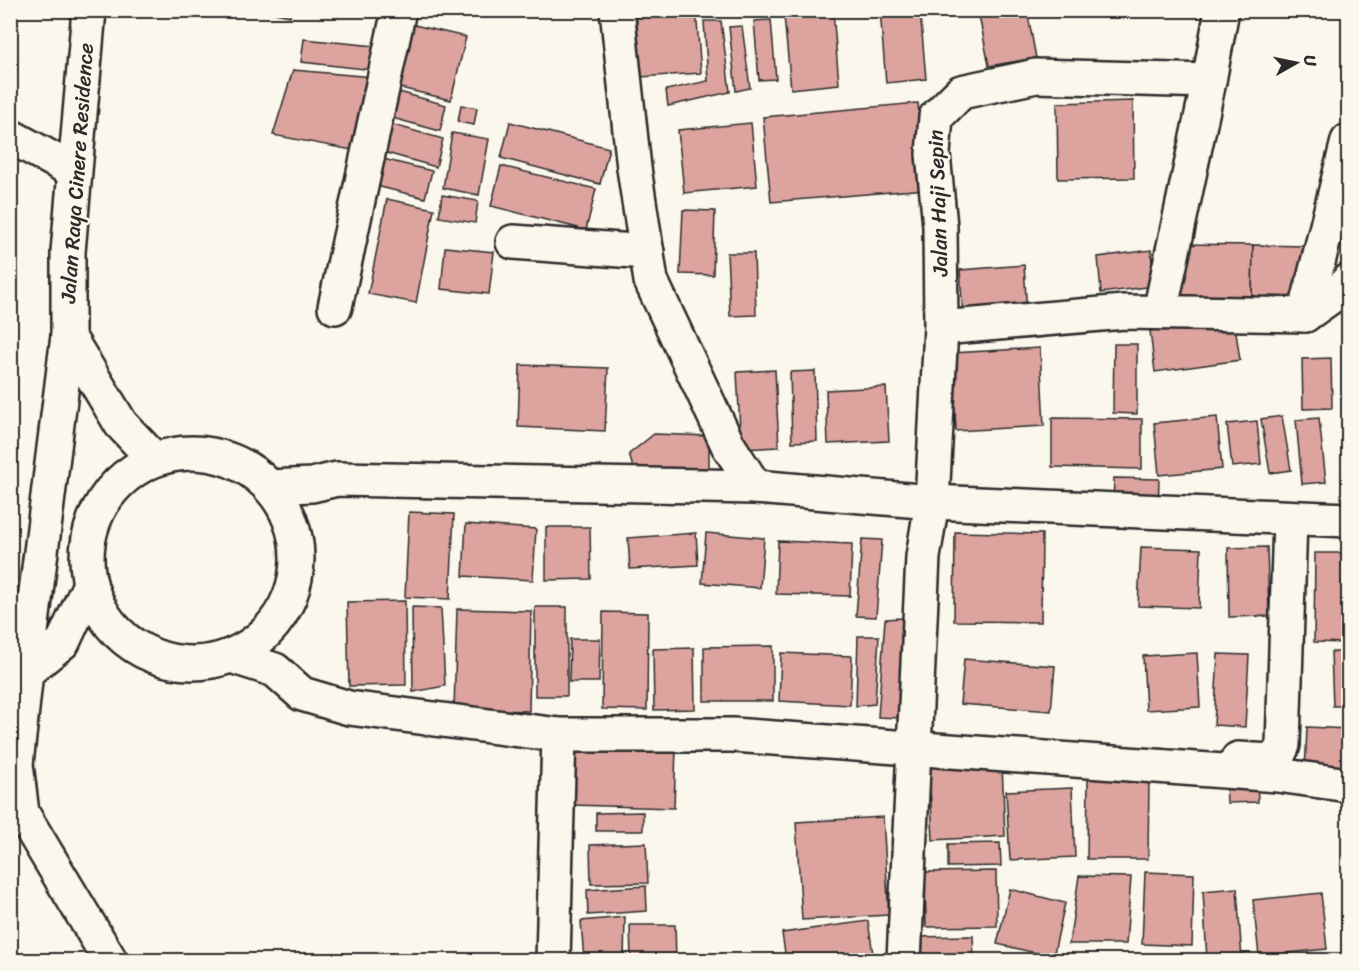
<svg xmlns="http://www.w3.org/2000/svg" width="1359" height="971" font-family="Sriracha,sans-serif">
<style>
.building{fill:#dda39e;stroke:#2b2b2b;stroke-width:1.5}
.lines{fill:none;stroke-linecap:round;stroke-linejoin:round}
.minor-casing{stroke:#2b2b2b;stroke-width:38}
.minor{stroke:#fbf7ec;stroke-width:33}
.labels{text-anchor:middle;stroke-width:5;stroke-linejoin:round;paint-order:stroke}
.street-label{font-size:21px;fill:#2b2b2b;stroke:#fbf7ec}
</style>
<rect width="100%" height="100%" fill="#fbf7ec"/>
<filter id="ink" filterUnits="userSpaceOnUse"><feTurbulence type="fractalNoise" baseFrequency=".0167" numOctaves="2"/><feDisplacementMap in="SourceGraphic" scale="12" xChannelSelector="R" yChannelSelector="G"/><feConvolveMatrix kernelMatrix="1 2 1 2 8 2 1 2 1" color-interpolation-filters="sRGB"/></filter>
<g filter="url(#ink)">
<g class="building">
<polygon points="260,10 291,10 290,16"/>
<polygon points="636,10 696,10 701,73 640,77"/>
<polygon points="880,10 920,10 926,79 886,83"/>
<polygon points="978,10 1027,10 1036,58 989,66"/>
<polygon points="833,11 839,84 791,89 784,16"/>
<polygon points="771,20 776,79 759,80 754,21"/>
<polygon points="704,21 721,21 730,92 668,106 666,90 708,81"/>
<polygon points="410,24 466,37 451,100 396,87"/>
<polygon points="742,26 750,88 736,91 729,27"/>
<polygon points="304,39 385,47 383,71 301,62"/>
<polygon points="293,70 384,78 362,152 273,135"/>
<polygon points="392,90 446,105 440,131 385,116"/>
<polygon points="1133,101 1134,178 1058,179 1057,103"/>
<polygon points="918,103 926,189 771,202 763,117"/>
<polygon points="461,105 477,108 474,125 458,122"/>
<polygon points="383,122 443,139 436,167 376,150"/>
<polygon points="510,122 609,148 600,184 501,158"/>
<polygon points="751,123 757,186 684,193 678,130"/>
<polygon points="452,133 489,139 479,195 443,188"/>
<polygon points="371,156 432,171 425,198 364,183"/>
<polygon points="501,166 596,189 586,230 491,206"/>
<polygon points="442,195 478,201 475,223 439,217"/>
<polygon points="387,199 434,209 416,303 368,294"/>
<polygon points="683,210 715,211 713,275 680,274"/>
<polygon points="1180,244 1253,245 1252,303 1179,302"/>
<polygon points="1253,245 1308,246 1307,304 1252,303"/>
<polygon points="445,247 494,252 489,294 441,289"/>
<polygon points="1151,250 1154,286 1101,293 1098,257"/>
<polygon points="727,253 754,253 756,315 730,316"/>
<polygon points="1024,265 1027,313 963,317 960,270"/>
<polygon points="1234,318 1240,360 1155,372 1150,331"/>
<polygon points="1114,344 1137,344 1137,414 1113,413"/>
<polygon points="1040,348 1044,426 956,431 952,353"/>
<polygon points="1331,358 1332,408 1303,409 1302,359"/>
<polygon points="520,365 608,368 605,431 518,427"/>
<polygon points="775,370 779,447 741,449 737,372"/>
<polygon points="815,371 817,441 792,442 790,372"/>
<polygon points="886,387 889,441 828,444 826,390"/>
<polygon points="1282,416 1291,470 1270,473 1261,419"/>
<polygon points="1217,417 1222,469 1159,475 1154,423"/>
<polygon points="1052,418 1142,419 1142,469 1052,467"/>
<polygon points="1319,418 1326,482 1302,484 1296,420"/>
<polygon points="1257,421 1261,464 1232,467 1227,424"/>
<polygon points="654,434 709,436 709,471 634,471 629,454"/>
<polygon points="1345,450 1348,450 1348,498"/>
<polygon points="1114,478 1159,479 1158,508 1113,507"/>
<polygon points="409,512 454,514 450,599 405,597"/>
<polygon points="466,524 536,529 533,580 463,576"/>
<polygon points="546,527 590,527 591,579 546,580"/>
<polygon points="955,532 1042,534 1041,622 954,621"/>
<polygon points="696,533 698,565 630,569 628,538"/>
<polygon points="706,533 764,538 760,588 702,583"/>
<polygon points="862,539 882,540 876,617 856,616"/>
<polygon points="778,541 852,544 850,596 776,594"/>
<polygon points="1141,547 1201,549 1199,608 1138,606"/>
<polygon points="1267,547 1269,616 1229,617 1228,548"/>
<polygon points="1315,553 1348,553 1348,643 1314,642"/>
<polygon points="405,601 406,685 349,686 347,602"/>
<polygon points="412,607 441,608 445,686 413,692"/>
<rect x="535" y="607" width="32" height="89"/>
<polygon points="457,609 531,611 529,711 454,709"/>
<polygon points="603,612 648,613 647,710 602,709"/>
<polygon points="903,618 899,718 878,717 885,619"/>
<polygon points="858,636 879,636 875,704 856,706"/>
<polygon points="570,639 600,639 599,682 569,682"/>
<polygon points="773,646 773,701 704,701 704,647"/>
<polygon points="694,648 695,709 654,710 653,649"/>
<polygon points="1331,652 1348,652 1348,706 1333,706"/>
<polygon points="781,653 852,656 850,705 779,701"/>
<polygon points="1197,653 1200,707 1146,710 1143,656"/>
<polygon points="1218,654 1249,655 1245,727 1214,725"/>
<polygon points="964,659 1055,666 1051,711 960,704"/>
<polygon points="1307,727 1348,729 1348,777 1305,775"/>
<polygon points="574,743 676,747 674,808 572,805"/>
<polygon points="1002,764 1005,836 933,840 929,767"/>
<polygon points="1088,778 1149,779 1148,859 1087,859"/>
<polygon points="1257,782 1258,802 1227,803 1226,784"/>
<polygon points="1072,788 1075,857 1010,860 1006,791"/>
<polygon points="643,812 643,831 596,831 596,813"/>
<polygon points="883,817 889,915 802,920 796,822"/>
<polygon points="646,843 648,883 591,884 590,845"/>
<polygon points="1000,843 1001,866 948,867 948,844"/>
<polygon points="996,871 997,926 926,927 925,872"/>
<polygon points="1145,872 1194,874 1192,946 1142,944"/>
<polygon points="1079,876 1131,877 1126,944 1069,944"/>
<polygon points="646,886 647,911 588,915 587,890"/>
<polygon points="1237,888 1242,960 1207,960 1203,891"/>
<polygon points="1010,889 1065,903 1053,957 997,944"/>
<polygon points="1321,893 1327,949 1259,956 1253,900"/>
<polygon points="625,917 624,960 584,960 581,921"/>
<polygon points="868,921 874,960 786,960 782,933"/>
<polygon points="630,925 675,925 676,960 631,960"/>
<polygon points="973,936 974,960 913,960 912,937"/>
</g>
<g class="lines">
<g class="minor-casing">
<g id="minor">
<polyline points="89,10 68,252 68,336 121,424 154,459"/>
<polyline points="617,10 634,168 651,281 728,445 755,487"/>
<polyline points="10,136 74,171"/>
<polyline points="513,242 647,252"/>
<polyline points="335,307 399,10"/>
<polyline points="1160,312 1209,81 1222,10"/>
<polyline points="1305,315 1348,141"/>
<polyline points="941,328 1124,312 1305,315 1343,288 1348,281"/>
<circle cx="192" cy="558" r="105"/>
<polyline points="270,487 312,485 337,479 755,487 932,502 1348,520"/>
<polyline points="90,584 63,642 26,672 16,764 22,813 110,960"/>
<polyline points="231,656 275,670 302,694 349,708 559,735 733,735 1278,775 1348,785"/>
<polyline points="26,672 68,336"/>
<polyline points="1238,759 1270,761 1277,758 1283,745 1290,519"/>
<polyline points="553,960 559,735"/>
<polyline points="904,960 923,557 932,502 941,328 940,226 933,154 936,117 961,92 1036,76 1209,81"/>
</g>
</g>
<use href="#minor" class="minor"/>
</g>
</g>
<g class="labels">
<g class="street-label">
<text transform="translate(77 173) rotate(-86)" y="7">Jalan Raya Cinere Residence</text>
<text transform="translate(938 203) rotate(-92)" y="7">Jalan Haji Sepin</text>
</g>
</g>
<rect width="1359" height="971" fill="none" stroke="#fbf7ec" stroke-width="36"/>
<rect x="18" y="18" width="1323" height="935" fill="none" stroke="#2b2b2b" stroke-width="2" filter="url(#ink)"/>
<g transform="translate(1296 63) rotate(81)" stroke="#fbf7ec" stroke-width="4.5" paint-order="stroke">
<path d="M0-4.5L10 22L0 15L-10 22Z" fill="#2b2b2b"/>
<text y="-9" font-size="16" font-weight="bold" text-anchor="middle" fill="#2b2b2b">U</text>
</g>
</svg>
